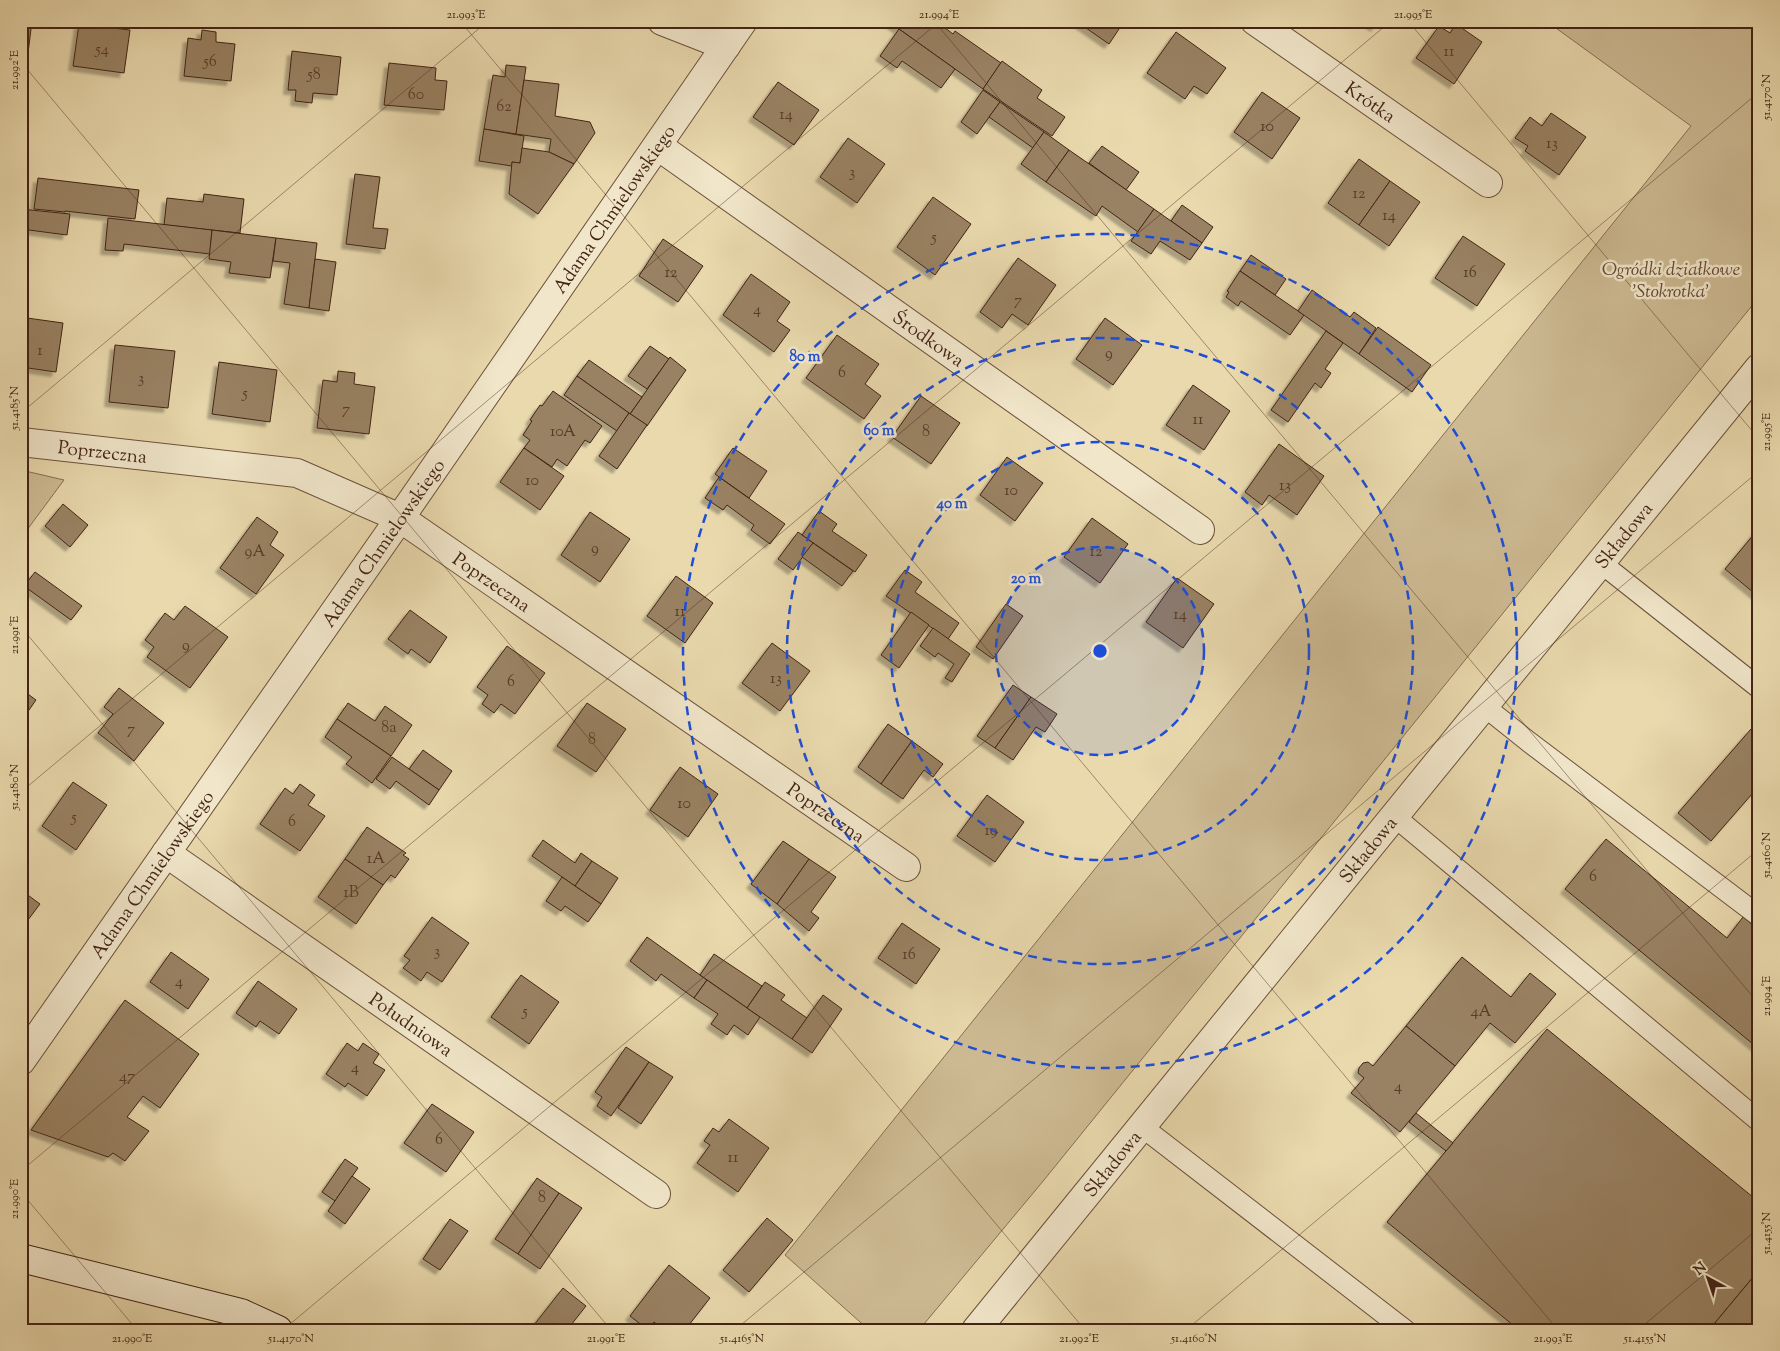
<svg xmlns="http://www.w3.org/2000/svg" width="1780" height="1351" font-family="'Sorts Mill Goudy',serif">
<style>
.green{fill:#cdba93;stroke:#886e54}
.building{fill:#998264;stroke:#422315;filter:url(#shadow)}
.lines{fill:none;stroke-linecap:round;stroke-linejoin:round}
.lane-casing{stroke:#6c503b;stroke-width:22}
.street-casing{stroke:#6c503b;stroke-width:30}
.secondary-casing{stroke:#422315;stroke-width:30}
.lane{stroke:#f1e6ca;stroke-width:20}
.street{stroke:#f1e6ca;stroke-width:28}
.secondary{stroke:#f1e6ca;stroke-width:28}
.ticks{fill:none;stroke:#422315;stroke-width:1;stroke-opacity:0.45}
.ring{fill:none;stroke:#1d4ed8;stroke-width:2.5;stroke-dasharray:9 6}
.labels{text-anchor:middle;stroke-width:5;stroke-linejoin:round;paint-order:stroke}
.number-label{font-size:16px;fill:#583b29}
.street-label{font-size:19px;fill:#422315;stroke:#f1e6ca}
.park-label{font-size:19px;font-style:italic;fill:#654934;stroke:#f1e6ca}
.centre{fill:#1d4ed8;stroke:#f1e6ca;stroke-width:2.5}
.ring-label{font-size:15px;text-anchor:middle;font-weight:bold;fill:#1d4ed8;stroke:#f1e6ca;stroke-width:5;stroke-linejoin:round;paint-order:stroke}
.neatline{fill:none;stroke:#422315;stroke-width:2}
.ticks-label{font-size:12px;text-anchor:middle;fill:#422315}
</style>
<defs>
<filter id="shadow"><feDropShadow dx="-4.5" dy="4.5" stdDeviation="1" flood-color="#0004"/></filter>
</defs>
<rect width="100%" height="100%" fill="#e9d9ad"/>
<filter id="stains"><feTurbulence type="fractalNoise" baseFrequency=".004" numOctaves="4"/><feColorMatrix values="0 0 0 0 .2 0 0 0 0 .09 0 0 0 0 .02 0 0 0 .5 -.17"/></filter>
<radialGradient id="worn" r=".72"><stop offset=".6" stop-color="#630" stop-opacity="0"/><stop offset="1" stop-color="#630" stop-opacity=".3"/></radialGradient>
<g class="green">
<polygon points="1550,21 1759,21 1759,297 1044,1180 919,1330 869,1330 785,1255 1691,126 1549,23"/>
<polygon points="21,470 64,480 21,538"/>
</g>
<g class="building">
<polygon points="21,21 32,21 22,102 21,102"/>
<polygon points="887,21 904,21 899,29"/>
<polygon points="904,21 936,21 953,34 955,31 1001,63 983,89 899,29"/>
<polygon points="1076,21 1120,21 1123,23 1109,44"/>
<polygon points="1367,21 1379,21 1375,27"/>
<polygon points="79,24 130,30 124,73 73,66"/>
<polygon points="1456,24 1482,42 1454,84 1416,58 1439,26 1450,33"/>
<polygon points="899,29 955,69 941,88 902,61 897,68 880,56"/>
<polygon points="202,30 216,32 216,42 235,44 231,81 184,76 188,38 201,40"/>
<polygon points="1176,32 1226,68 1207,94 1194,86 1185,99 1147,73"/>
<polygon points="292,51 341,57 337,95 313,93 312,103 295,101 296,90 288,90"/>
<polygon points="1002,61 1042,90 1037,98 1065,117 1052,136 983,89"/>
<polygon points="389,63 436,68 435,80 447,81 444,110 384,105"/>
<polygon points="506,65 526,67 516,134 484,129 493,75 505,77"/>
<polygon points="524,80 559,84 555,116 590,122 595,133 574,164 549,152 551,139 516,134"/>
<polygon points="778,82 819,110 794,145 753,117"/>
<polygon points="983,90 1000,102 977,134 961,122"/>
<polygon points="1262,92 1300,118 1272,159 1234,132"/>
<polygon points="1000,102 1044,132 1033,148 989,117"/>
<polygon points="1551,113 1586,137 1559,175 1525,151 1528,146 1515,138 1530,117 1542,126"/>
<polygon points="484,129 524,136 520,163 512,162 512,166 479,161"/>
<polygon points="1044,132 1069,150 1046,182 1021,164"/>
<polygon points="848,138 885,164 857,203 820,177"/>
<polygon points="1102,146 1139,172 1126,190 1089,163"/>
<polygon points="522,148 549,152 574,164 538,214 509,194 512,162 520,163"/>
<polygon points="1069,150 1154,209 1138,232 1102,206 1096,216 1046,182"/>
<polygon points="1359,159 1390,181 1359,225 1328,203"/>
<polygon points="355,174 380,177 373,228 388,229 385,249 346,244"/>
<polygon points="38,178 139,190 135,219 65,211 65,212 34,209"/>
<polygon points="1390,181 1420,202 1389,246 1359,225"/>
<polygon points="204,194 244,199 240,233 164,225 167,198 203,202"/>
<polygon points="933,197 971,224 935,275 897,247"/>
<polygon points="1182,205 1213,227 1202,243 1171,221"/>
<polygon points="21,209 70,214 67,235 21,229"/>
<polygon points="1154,209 1202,243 1190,260 1160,241 1151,254 1131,241"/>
<polygon points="108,218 212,230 210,254 124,244 123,251 105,250"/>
<polygon points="212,230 276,238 270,278 229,273 231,262 209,259"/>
<polygon points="1463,236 1505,264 1477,306 1435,278"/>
<polygon points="276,238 317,243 309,308 284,304 290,263 273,261"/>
<polygon points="663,239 703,266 678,302 639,276"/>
<polygon points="1251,255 1286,279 1275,295 1240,271"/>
<polygon points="1018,258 1056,285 1028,325 1012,314 1002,328 980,312"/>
<polygon points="315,259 336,262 329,311 309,308"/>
<polygon points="1240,271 1304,315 1290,335 1241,301 1238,306 1226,297 1229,292 1227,291"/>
<polygon points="751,274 790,302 777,321 790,330 774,352 723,315"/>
<polygon points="1312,290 1350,317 1354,312 1376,328 1359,354 1298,311"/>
<polygon points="27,318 63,323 56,372 21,367 21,330 26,331"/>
<polygon points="1105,318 1142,345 1113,385 1076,359"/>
<polygon points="1378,327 1431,365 1412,392 1359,354"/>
<polygon points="1326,331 1343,343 1325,369 1331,373 1321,388 1315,383 1288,422 1271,410"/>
<polygon points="837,335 879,364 865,384 881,396 864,419 806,378"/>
<polygon points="115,345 175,351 168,408 109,402"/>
<polygon points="650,346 669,359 647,389 628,376"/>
<polygon points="670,357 686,370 647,426 630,414"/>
<polygon points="589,360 642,397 630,414 577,376"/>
<polygon points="219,362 277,370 270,422 212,414"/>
<polygon points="338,371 355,373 354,384 375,387 369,434 317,428 323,380 337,382"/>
<polygon points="577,376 629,413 617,431 564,395"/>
<polygon points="1193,385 1230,411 1204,450 1166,425"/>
<polygon points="553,391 602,426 590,443 585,440 567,466 557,459 552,467 524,448 530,440 523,435 532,421 530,420 540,405 542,406"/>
<polygon points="921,396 960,423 931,464 892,437"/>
<polygon points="629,413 647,425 617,469 599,456"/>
<polygon points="1279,444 1324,476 1297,515 1269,495 1262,505 1245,492"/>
<polygon points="524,448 564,476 540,510 500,482"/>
<polygon points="733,448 767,471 749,498 715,474"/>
<polygon points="1007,457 1043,483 1015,521 980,495"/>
<polygon points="719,477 785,524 770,544 751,530 754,525 727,505 723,510 705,498"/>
<polygon points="63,504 88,525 70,547 45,526"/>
<polygon points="819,511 837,524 832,531 867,555 855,572 802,535"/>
<polygon points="590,512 630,539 600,582 561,555"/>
<polygon points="257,517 278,532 270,545 284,555 256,594 220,568"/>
<polygon points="1092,518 1128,544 1100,583 1064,557"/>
<polygon points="1759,528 1759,597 1725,569"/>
<polygon points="798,532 813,543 793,570 778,559"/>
<polygon points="813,543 853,571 842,586 802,557"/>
<polygon points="905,570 922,582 915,592 959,623 948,639 886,596"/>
<polygon points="35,572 82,606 71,620 24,586"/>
<polygon points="676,576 713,603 685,643 647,616"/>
<polygon points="1177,578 1214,604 1183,648 1146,622"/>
<polygon points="1006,604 1023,616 993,659 976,647"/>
<polygon points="185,606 228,637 190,688 147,657 154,647 145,640 165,613 174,620"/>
<polygon points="410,610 447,637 430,663 411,649 408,654 388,639"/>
<polygon points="911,612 929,625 899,668 881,655"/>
<polygon points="933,628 970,654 952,682 945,678 954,664 938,653 935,657 920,646"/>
<polygon points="772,643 810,671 780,711 742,683"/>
<polygon points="507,646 545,673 515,714 501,704 494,713 482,704 488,695 477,687"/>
<polygon points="1013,685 1031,697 995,748 977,736"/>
<polygon points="119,688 164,723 134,761 98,733 113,714 104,707"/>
<polygon points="21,689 36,700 24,717 21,714"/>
<polygon points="1031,697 1057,714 1045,732 1036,727 1013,760 995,748"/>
<polygon points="348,703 375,721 385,706 412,725 391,756 337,719"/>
<polygon points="587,703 626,729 596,772 557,746"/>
<polygon points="337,719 391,756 372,783 346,764 352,757 325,737"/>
<polygon points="888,724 912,741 881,784 858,767"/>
<polygon points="1751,729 1759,736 1759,786 1711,841 1678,813"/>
<polygon points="912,741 943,764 933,777 924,770 903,799 881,784"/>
<polygon points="423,750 452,771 439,790 409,769"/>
<polygon points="392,757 439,790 429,805 396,781 390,789 376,779"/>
<polygon points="680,767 718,794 688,837 650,810"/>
<polygon points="73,782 107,805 76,850 42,826"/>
<polygon points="300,784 315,795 308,805 325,816 300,851 260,824 285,788 293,794"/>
<polygon points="987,795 1024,822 995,862 957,836"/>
<polygon points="367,827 406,853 403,855 409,859 395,878 391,875 383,885 345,859"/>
<polygon points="1606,839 1727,938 1743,917 1759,930 1759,955 1754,960 1759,964 1759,1049 1565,889"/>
<polygon points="543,840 575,863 581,853 592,861 575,886 532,856"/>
<polygon points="783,841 809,859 777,904 751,884"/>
<polygon points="345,859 383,885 356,924 318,897"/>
<polygon points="809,859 836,877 811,912 819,918 809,931 777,904"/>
<polygon points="592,861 618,878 601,904 575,886"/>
<polygon points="562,877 601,904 588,922 565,906 561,911 546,901"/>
<polygon points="21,890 40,904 21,929"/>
<polygon points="432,917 469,943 442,982 427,972 421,981 403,968 410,960 404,956"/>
<polygon points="902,923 940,949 916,984 878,958"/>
<polygon points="647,937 707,980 694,998 661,974 656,981 630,961"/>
<polygon points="171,952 209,979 188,1009 150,982"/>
<polygon points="714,954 762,986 747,1008 700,975"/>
<polygon points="1462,957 1511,997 1530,973 1556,994 1515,1043 1490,1023 1455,1066 1406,1026"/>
<polygon points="521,975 559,1002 529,1044 491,1017"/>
<polygon points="707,980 760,1017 748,1035 734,1025 727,1035 711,1024 718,1014 694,998"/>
<polygon points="258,981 297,1009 279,1034 260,1021 256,1027 236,1013"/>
<polygon points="765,982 785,995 781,1000 807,1018 792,1039 747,1008"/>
<polygon points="823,995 842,1009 812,1053 792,1039"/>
<polygon points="125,1000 199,1054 160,1108 143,1096 127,1117 149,1131 125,1161 113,1153 108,1157 31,1130"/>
<polygon points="1406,1026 1455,1066 1400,1132 1351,1093 1364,1078 1358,1073 1359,1068 1363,1063 1368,1062 1373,1066"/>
<polygon points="1547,1029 1759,1202 1759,1270 1709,1330 1519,1330 1387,1222"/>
<polygon points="347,1043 358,1051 363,1043 379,1054 373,1063 385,1070 367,1096 348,1083 345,1087 326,1074"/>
<polygon points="626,1047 649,1062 611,1116 597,1106 602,1097 595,1092"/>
<polygon points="649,1062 673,1077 641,1124 618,1108"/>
<polygon points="432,1104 474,1132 446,1172 404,1143"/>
<polygon points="1416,1113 1453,1143 1446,1151 1409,1122"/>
<polygon points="729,1119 769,1148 738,1192 697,1163 710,1145 704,1141 713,1128 719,1132"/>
<polygon points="345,1159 358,1168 335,1201 322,1192"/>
<polygon points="352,1176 370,1189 345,1224 328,1211"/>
<polygon points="537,1178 559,1193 518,1254 495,1239"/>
<polygon points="559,1193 582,1208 540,1269 518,1254"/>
<polygon points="767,1218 793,1240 749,1292 723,1270"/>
<polygon points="450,1219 468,1231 440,1270 423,1259"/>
<polygon points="669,1265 710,1298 685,1330 664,1330 654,1322 648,1330 630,1316"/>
<polygon points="1759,1270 1759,1330 1709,1330"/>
<polygon points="563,1288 586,1306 567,1330 530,1330"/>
</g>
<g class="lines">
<g class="lane-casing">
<g id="lane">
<polyline points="1601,563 1759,688"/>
<polyline points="1484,706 1529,742 1759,916"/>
<polyline points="1394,816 1759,1121"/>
<polyline points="1141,1126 1405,1330"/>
</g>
</g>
<g class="street-casing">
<g id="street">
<polyline points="662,21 726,46"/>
<path id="s1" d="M1255,21l233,162"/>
<path id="s2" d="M658,146l542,384"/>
<path id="s3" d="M21,442l276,31 103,45 506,349"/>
<path id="s4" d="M166,853l490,341"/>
<path id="s5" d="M21,1061l379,-543 343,-497"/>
<path id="s6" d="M976,1330l783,-962"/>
</g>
</g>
<g class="secondary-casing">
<polyline id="secondary" points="21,1258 241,1313 278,1330"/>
</g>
<use href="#lane" class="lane"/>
<use href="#street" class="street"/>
<use href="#secondary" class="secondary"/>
</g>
<path class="ticks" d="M460,21l1098,1309M934,21l825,983M1408,21l351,418M21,34l16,-13M21,62l1064,1268M21,413l467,-392M21,627l590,703M21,792l919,-771M21,1171l1370,-1150M21,1192l116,138M283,1330l1476,-1238M735,1330l1024,-859M1186,1330l573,-481M1638,1330l121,-102"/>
<circle cx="1100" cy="651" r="104" fill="#1d4ed8" fill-opacity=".12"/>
<g class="ring">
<circle cx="1100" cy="651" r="104"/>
<circle cx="1100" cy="651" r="209"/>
<circle cx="1100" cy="651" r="313"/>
<circle cx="1100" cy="651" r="417"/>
</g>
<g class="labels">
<g class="number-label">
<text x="102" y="54">54</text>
<text x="1449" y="56">11</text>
<text x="210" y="66">56</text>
<text x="314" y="79">58</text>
<text x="416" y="99">60</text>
<text x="504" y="111">62</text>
<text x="786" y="119">14</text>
<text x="1267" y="131">10</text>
<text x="1552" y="148">13</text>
<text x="852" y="177">3</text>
<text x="1359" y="198">12</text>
<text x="1389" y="220">14</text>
<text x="934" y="242">5</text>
<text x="671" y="277">12</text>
<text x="1470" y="277">16</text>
<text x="1018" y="305">7</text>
<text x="757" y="314">4</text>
<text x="40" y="355">1</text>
<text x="1109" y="358">9</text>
<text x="842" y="377">6</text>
<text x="141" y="383">3</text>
<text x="245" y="398">5</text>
<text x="346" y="414">7</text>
<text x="1198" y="424">11</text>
<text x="563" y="436">10A</text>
<text x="926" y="436">8</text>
<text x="532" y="485">10</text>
<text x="1285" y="490">13</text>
<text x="1011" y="495">10</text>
<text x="595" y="553">9</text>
<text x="255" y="556">9A</text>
<text x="1096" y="556">12</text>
<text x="680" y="616">11</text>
<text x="1180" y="619">14</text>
<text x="186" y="650">9</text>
<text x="776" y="683">13</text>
<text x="511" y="686">6</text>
<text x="389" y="732">8a</text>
<text x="131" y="734">7</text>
<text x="592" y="744">8</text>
<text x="684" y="808">10</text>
<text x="74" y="822">5</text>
<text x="292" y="826">6</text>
<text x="991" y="835">19</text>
<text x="376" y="863">1A</text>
<text x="1593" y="881">6</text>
<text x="351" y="897">1B</text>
<text x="437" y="956">3</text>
<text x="909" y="959">16</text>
<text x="179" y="986">4</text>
<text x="525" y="1016">5</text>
<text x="1481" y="1016">4A</text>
<text x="355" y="1072">4</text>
<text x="127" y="1081">47</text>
<text x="1398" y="1091">4</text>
<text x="439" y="1144">6</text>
<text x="733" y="1162">11</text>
<text x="542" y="1202">8</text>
</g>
<g class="street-label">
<text dy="7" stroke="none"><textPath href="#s1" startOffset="141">Krótka</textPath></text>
<text dy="7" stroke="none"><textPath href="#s5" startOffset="1038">Adama Chmielowskiego</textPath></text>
<text dy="7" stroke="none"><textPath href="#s2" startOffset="332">Środkowa</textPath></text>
<text dy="7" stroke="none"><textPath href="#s3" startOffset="82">Poprzeczna</textPath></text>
<text dy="7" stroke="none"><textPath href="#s6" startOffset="1025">Składowa</textPath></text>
<text dy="7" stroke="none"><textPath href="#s5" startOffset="632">Adama Chmielowskiego</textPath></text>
<text dy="7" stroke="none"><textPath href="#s3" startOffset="502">Poprzeczna</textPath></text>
<text dy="7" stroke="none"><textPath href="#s3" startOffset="908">Poprzeczna</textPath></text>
<text dy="7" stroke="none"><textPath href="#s6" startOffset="620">Składowa</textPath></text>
<text dy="7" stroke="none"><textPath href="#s5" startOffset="228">Adama Chmielowskiego</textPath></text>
<text dy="7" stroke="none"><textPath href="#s4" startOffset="299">Południowa</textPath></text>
<text dy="7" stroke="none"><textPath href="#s6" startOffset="215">Składowa</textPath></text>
</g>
<g class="park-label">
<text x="1671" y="275">Ogródki działkowe<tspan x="1671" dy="22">'Stokrotka'</tspan></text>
</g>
</g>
<circle cx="1100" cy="651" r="8" class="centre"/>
<g class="ring-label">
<text x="805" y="361">80 m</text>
<text x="879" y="435">60 m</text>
<text x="952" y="508">40 m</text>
<text x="1026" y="583">20 m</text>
</g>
<rect width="1780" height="1351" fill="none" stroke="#e9d9ad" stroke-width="55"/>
<g transform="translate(1708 1278) rotate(320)" stroke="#f1e6ca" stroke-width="4" paint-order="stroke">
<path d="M0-4L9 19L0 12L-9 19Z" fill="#422315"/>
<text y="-8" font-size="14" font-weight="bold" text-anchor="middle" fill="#422315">N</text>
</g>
<rect x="28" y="28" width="1724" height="1296" class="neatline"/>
<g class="ticks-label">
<text x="466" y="18">21.993°E</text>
<text x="939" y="18">21.994°E</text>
<text x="1413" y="18">21.995°E</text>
<text transform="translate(14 70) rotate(-90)" y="4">21.992°E</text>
<text transform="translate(1766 97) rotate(-90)" y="4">51.4170°N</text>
<text transform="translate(14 408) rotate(-90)" y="4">51.4185°N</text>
<text transform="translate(1766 432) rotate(-90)" y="4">21.995°E</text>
<text transform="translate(14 635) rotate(-90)" y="4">21.991°E</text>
<text transform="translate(14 787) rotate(-90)" y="4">51.4180°N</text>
<text transform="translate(1766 855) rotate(-90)" y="4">51.4160°N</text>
<text transform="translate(1766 996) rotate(-90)" y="4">21.994°E</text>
<text transform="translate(14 1199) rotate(-90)" y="4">21.990°E</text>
<text transform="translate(1766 1233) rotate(-90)" y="4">51.4155°N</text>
<text x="132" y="1342">21.990°E</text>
<text x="291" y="1342">51.4170°N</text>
<text x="606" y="1342">21.991°E</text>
<text x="742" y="1342">51.4165°N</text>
<text x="1079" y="1342">21.992°E</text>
<text x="1194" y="1342">51.4160°N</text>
<text x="1553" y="1342">21.993°E</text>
<text x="1645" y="1342">51.4155°N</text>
</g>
<rect width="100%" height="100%" filter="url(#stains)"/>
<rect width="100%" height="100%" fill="url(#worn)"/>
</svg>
